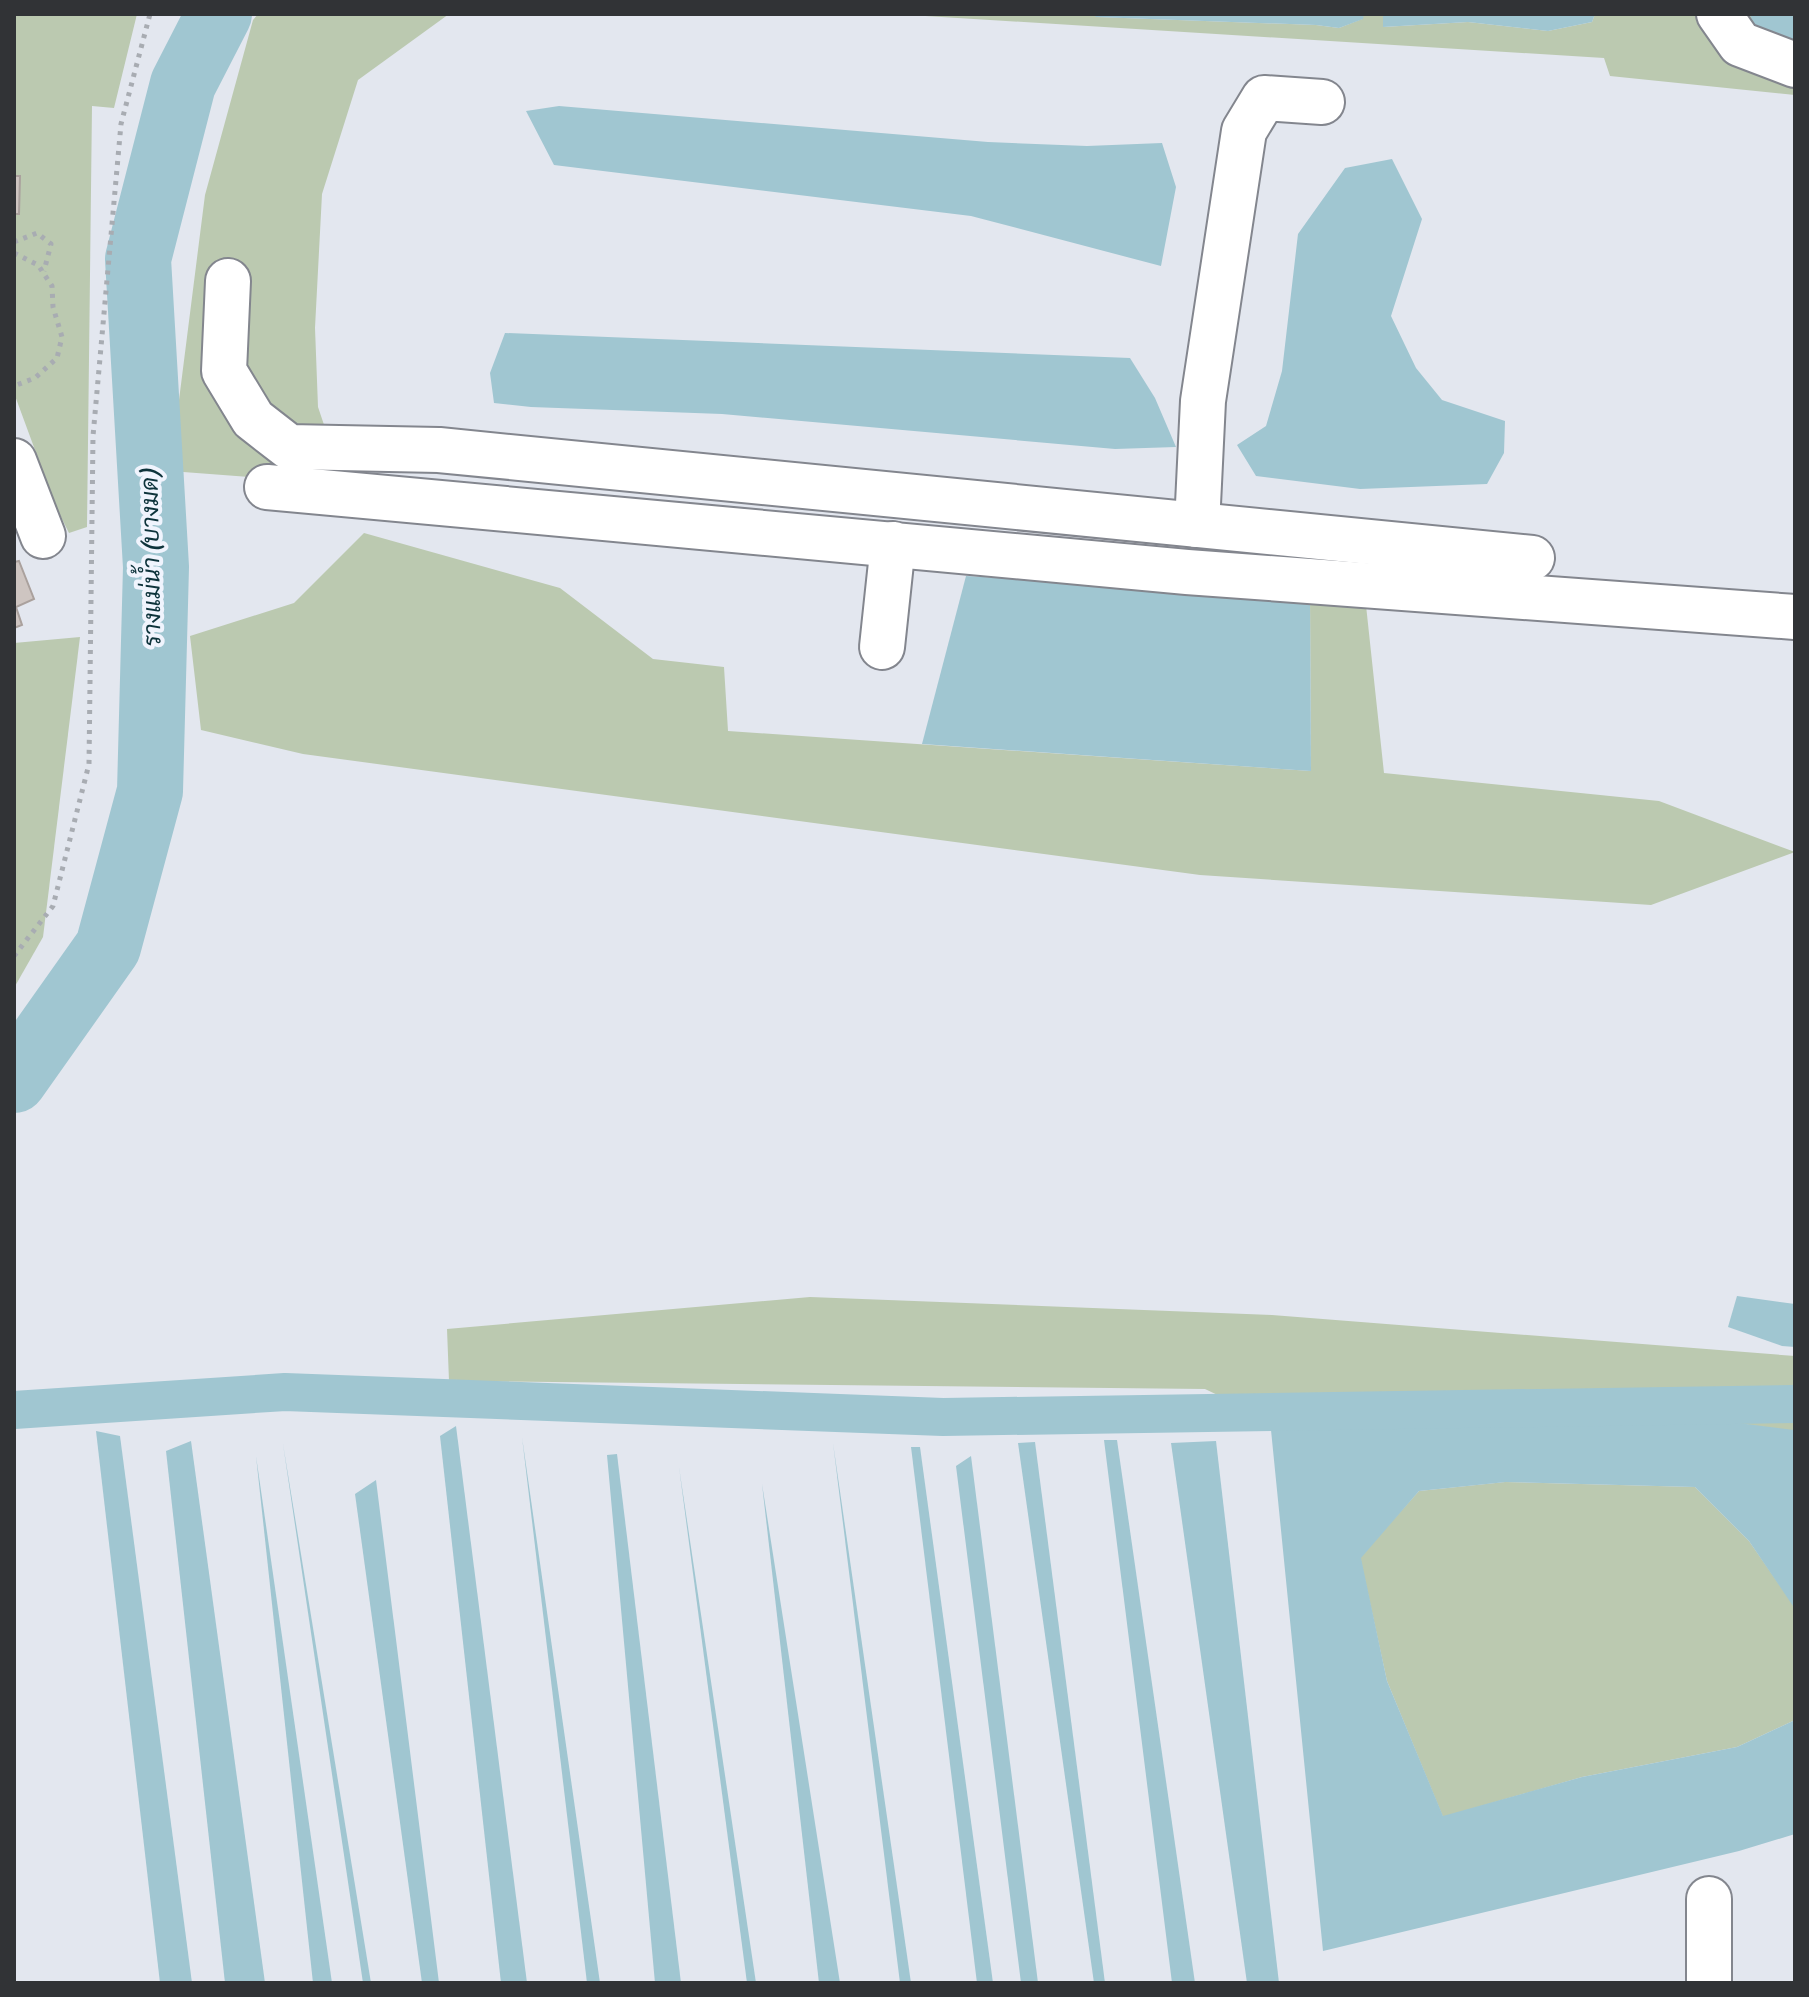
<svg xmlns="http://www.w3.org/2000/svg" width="1809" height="1997" font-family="Signika,Sarabun,sans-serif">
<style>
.green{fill:#bbc9b0}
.water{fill:#a0c6d1}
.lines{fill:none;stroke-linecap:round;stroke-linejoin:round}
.canal{stroke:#a0c6d1;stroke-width:38}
.river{stroke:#a0c6d1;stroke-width:66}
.building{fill:#cec5c1;stroke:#aaa19d;stroke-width:2}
.minor-casing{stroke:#83868e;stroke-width:48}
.path{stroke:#a8acb2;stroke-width:5;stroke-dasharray:4 6;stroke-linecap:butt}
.minor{stroke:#fff;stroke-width:44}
.labels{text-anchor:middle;stroke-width:8;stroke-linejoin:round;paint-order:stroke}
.water-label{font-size:24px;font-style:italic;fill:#0d333b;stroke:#f0f4fd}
</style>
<rect width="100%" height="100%" fill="#e3e7ef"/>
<g class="green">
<polygon points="14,14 137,14 114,108 92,106 87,527 69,533 56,507 14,393"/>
<polygon points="258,14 449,14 358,80 322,194 315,328 318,407 344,484 170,471 205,195 253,20"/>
<polygon points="893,14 1093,14 1097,17 1316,25 1339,28 1362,19 1364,14 1383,14 1383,27 1468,22 1548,31 1592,22 1595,14 1795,14 1795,95 1610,76 1604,58"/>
<polygon points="364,533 560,588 653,659 724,667 728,731 1311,771 1310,596 1365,596 1384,773 1659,801 1795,852 1651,905 1200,875 303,754 201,730 190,636 294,603"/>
<polygon points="80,637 43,937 14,988 14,643"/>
<polygon points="810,1297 1272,1315 1795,1356 1795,1431 1635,1410 1270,1420 1205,1389 449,1381 447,1329"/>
<polygon points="1505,1482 1695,1487 1749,1541 1792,1603 1795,1609 1795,1720 1737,1747 1582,1777 1443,1817 1387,1681 1360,1557 1419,1491"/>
</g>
<g class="water">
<polygon points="1093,14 1364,14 1363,19 1339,28 1316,25 1096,17"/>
<polygon points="1383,14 1595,14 1592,22 1548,31 1468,22 1383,27"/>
<path d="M1750,14h45v34c-18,-5 -40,-15 -45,-34z"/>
<polygon points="559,106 988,142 1087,146 1162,143 1176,187 1161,266 971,216 554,165 526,111"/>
<polygon points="1392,159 1422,219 1391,316 1416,368 1442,400 1505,421 1504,453 1487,484 1360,489 1256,476 1237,445 1266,426 1282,371 1298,234 1345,168"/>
<polygon points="505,333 1130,358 1155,398 1176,447 1115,449 722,414 531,407 494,403 490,373"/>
<polygon points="966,576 1310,596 1311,771 922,744"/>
<polygon points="1737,1296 1795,1304 1795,1347 1782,1346 1728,1327"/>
<polygon points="1635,1410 1794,1430 1795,1609 1749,1541 1695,1487 1506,1482 1419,1491 1361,1558 1387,1681 1443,1816 1582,1777 1737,1747 1795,1720 1795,1834 1739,1851 1323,1951 1270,1420"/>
<polygon points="456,1426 527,1983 501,1983 440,1436"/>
<polygon points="96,1431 120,1436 192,1983 160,1983"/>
<polygon points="522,1437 600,1983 587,1983"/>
<polygon points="1104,1440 1117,1440 1195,1983 1172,1983"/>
<polygon points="191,1441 265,1983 225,1983 166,1451"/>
<polygon points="1216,1441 1279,1983 1247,1983 1171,1443"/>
<polygon points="1035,1442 1105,1983 1094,1983 1018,1443"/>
<polygon points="833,1443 911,1983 900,1983"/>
<polygon points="283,1444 371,1983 363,1983"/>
<polygon points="911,1447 920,1447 993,1983 977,1983"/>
<polygon points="617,1454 681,1983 655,1983 607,1455"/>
<polygon points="256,1456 332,1983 313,1983"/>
<polygon points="971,1456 1038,1983 1021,1983 956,1466"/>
<polygon points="679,1467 756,1983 747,1983"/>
<polygon points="376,1480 439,1983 422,1983 355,1494"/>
<polygon points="762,1484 840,1983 819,1983"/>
</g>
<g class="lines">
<polyline class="canal" points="14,1410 285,1392 943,1417 1795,1404"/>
<polyline class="river" points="14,1080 108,947 150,791 156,567 138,259 183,84 219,14"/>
</g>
<g class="building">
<polygon points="14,176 20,176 19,214 14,214"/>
<polygon points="19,561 34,599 16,607 22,625 14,628 14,562"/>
</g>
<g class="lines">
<g class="minor-casing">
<g id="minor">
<polyline points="1719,14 1740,44 1795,65"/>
<polyline points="228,281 224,371 253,419 289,447 439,450 1532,558"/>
<polyline points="14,461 43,536"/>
<polyline points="267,487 1187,572 1795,617"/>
<polyline points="1197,525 1203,401 1244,131 1264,98 1322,102"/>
<polyline points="882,647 893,544"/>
<polyline points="1709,1983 1709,1899"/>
</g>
</g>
<g class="path">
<polyline points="14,242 37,233 51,244 44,271"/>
<polyline points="14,253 38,265 52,286 53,307 62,337 57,358 35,378 14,386"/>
<polyline points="14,956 53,906 89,764 93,436 121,124 150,14"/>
</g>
<use href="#minor" class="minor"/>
</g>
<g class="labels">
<g class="water-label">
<text transform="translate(151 558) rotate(-91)" y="8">รางแม่น้ำ (บางมด)</text>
</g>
</g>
<rect width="1809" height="1997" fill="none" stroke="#313336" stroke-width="32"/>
</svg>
